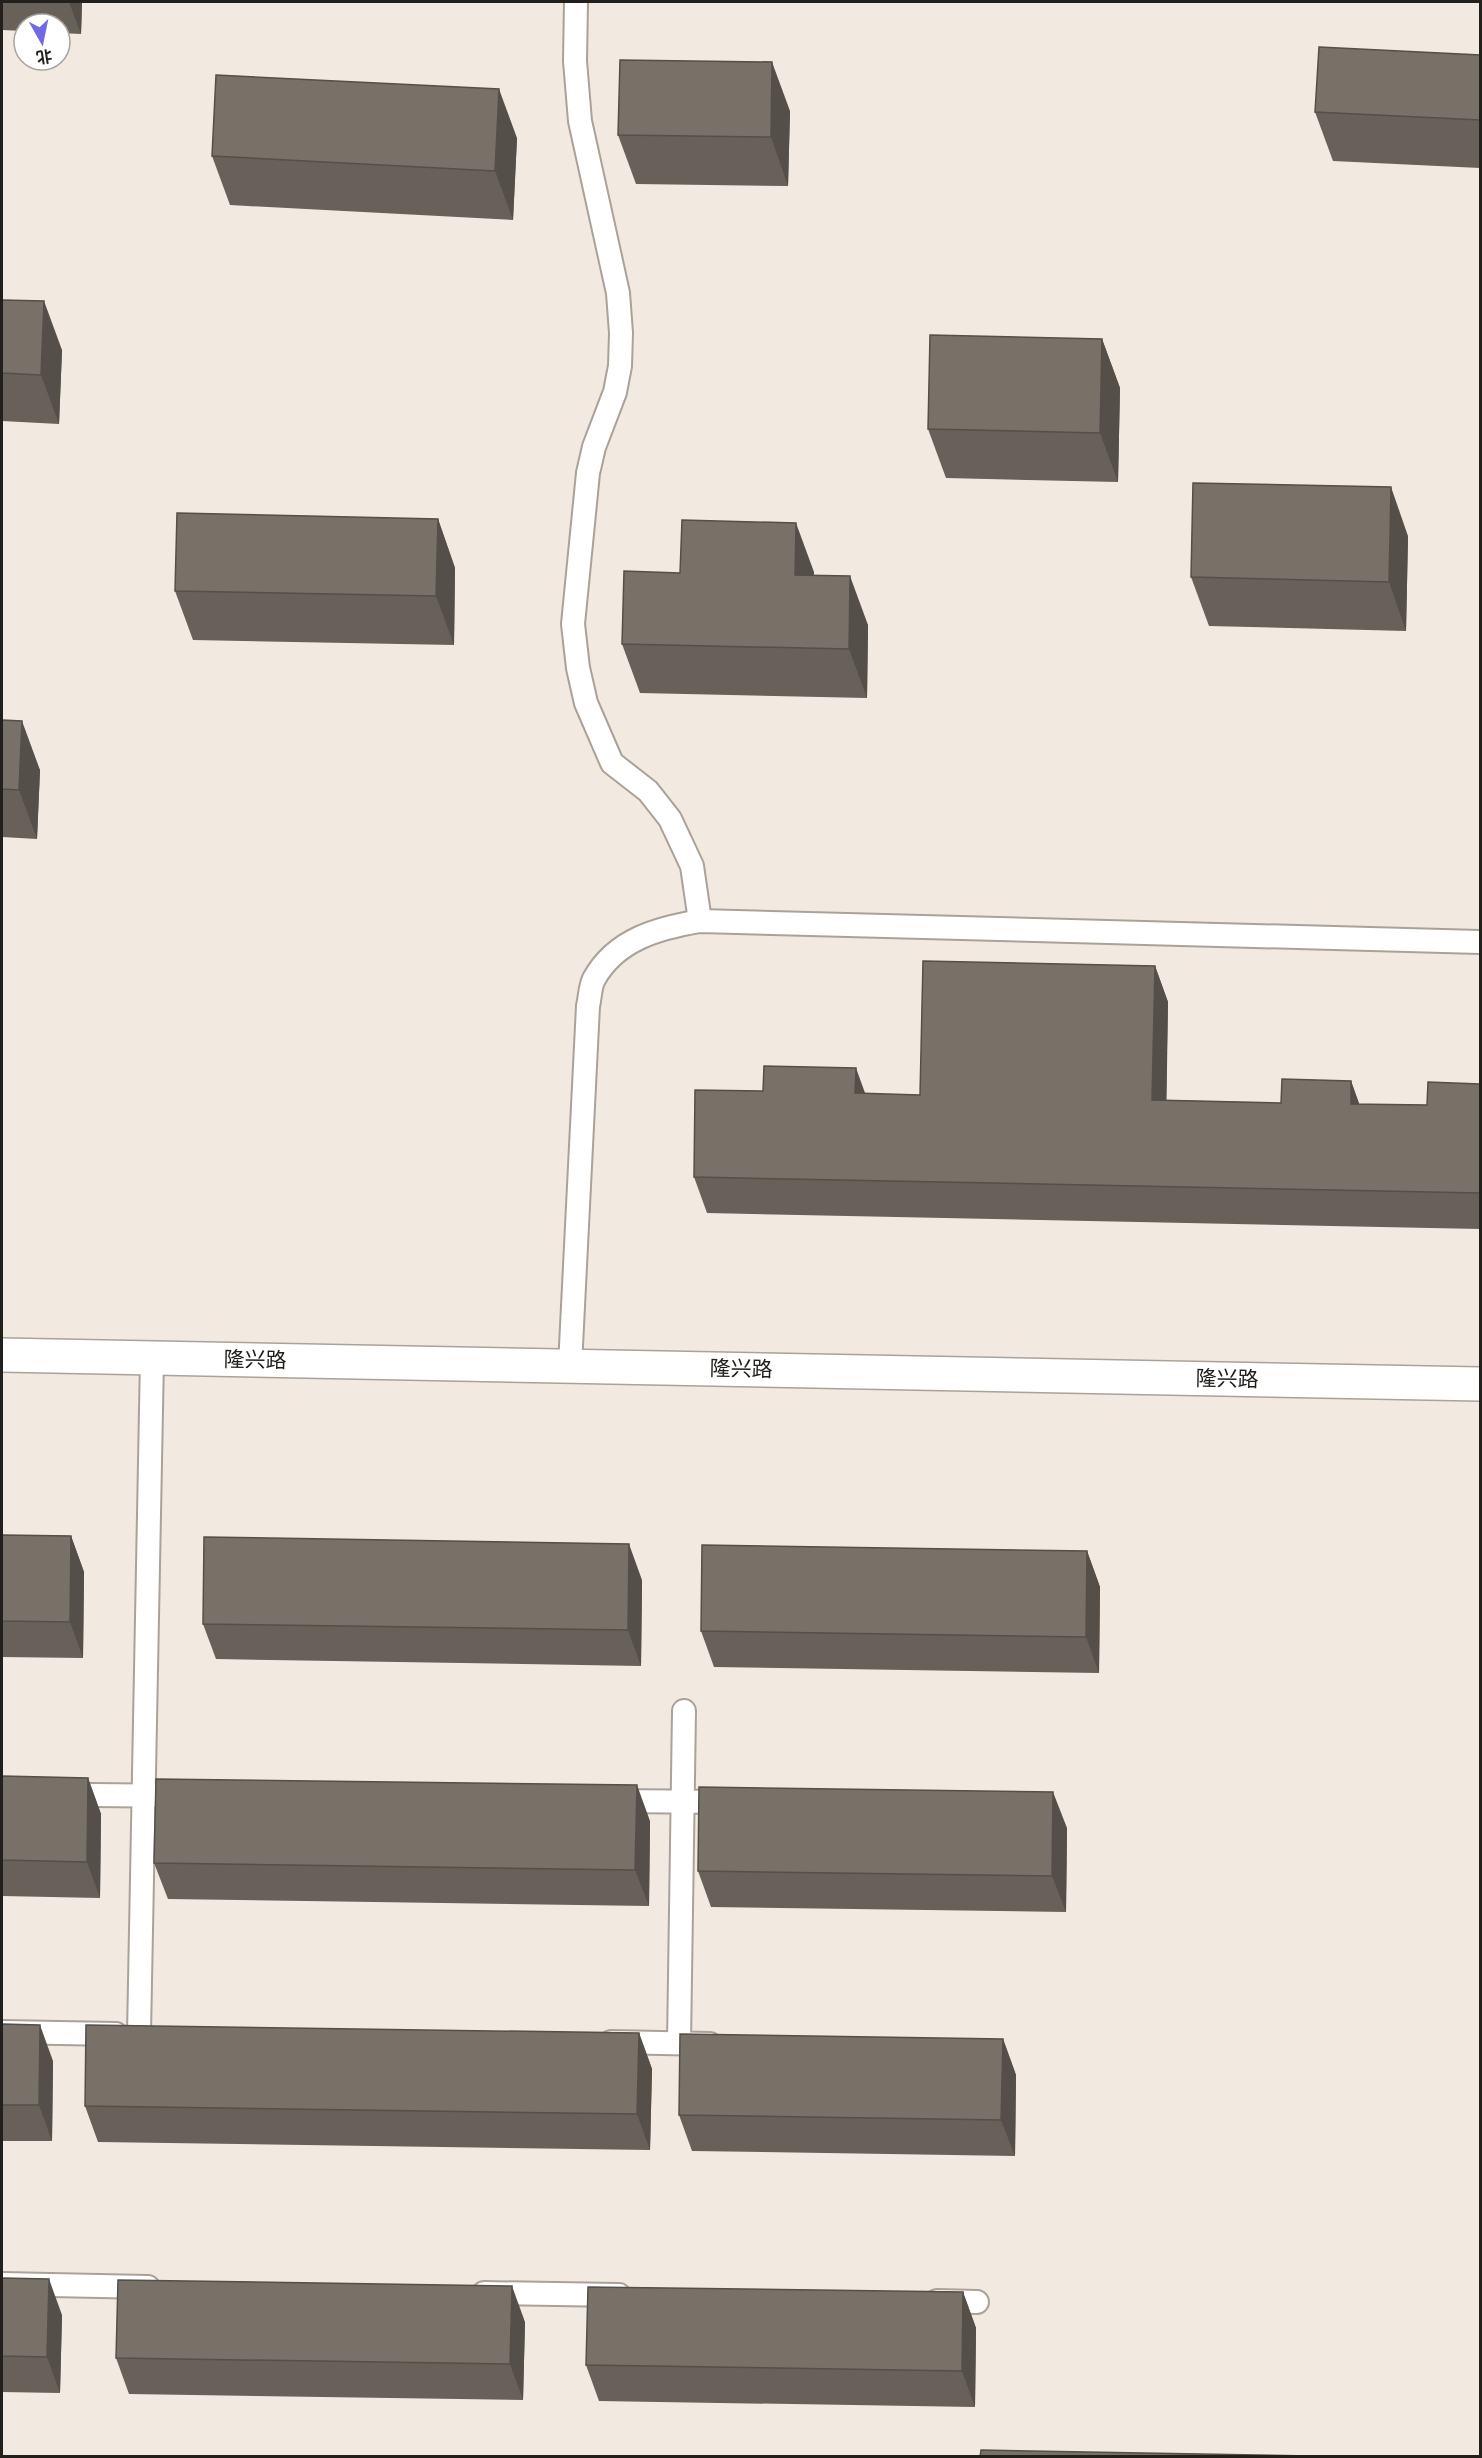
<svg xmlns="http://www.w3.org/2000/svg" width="1482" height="2458" font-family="Quicksand,'Noto Sans SC',sans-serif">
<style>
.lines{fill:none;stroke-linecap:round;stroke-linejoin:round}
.lane-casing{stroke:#aaa299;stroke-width:26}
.secondary-casing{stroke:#aaa299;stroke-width:36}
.lane{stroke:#fff;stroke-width:22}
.secondary{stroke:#fff;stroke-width:33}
.wall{fill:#676159}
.shaded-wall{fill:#544f49}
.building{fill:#787168;stroke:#544f49;stroke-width:1.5}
.labels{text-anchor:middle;stroke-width:4.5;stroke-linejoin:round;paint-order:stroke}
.street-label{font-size:21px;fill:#22201c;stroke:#fff}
</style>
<rect width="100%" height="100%" fill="#f2eae0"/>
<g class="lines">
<g class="lane-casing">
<g id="lane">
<polyline points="576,2 575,61 580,121 618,293 621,333 620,366 615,392 594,447 588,473 573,624 578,668 586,703 612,763 648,791 670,819 692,866 700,921"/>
<path d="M570,1366l18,-360c2,-8 2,-20 6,-27 22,-40 65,-51 106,-58l780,21"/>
<polyline points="2,1794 186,1796"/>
<polyline points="612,1801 729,1802"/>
<polyline points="2,2032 116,2034"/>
<polyline points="139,2034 152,1358"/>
<polyline points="611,2042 710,2044"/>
<polyline points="679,2043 684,1711"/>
<polyline points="2,2284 148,2287"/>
<polyline points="484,2293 619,2295"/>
<polyline points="937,2301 977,2302"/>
</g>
</g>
<g class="secondary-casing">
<polyline id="secondary" points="2,1355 1480,1384"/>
</g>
<use href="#lane" class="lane"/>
<use href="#secondary" class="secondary"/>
</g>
<g class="wall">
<polygon points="2,2 82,2 81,34 60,33 60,24 24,24 24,31 2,30"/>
<polygon points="1480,55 1480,168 1333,161 1315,112"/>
<polygon points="790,111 788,186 636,184 618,135"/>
<polygon points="517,138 513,220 230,205 212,156"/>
<polygon points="2,300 62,350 59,424 2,421"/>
<polygon points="1102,339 1120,388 1118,482 946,478 928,429"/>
<polygon points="438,519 455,568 454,645 193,640 175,591"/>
<polygon points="1408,536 1406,631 1209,626 1191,577"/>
<polygon points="814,572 814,575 868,625 867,698 640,693 622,644 680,573"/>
<polygon points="2,720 40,770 37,839 2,837"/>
<polygon points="1155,966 1168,1002 1166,1100 1281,1103 1351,1081 1359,1104 1427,1105 1480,1084 1480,1229 707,1213 694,1177 763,1091 920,1095"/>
<polygon points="2,1535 71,1536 84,1572 83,1658 2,1657"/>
<polygon points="1087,1551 1100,1587 1099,1673 714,1667 701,1631"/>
<polygon points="642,1580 641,1666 216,1659 203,1624"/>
<polygon points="2,1776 88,1778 101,1814 100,1898 2,1896"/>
<polygon points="650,1821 649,1906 168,1899 154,1863"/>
<polygon points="1067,1828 1066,1912 711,1907 698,1871"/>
<polygon points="2,2024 53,2061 52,2141 2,2141"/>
<polygon points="639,2033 652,2069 650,2150 98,2142 85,2106"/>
<polygon points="1003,2039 1016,2075 1015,2156 692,2151 679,2115"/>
<polygon points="2,2278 62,2315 60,2393 2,2392"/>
<polygon points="963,2292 976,2328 975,2407 599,2401 586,2365"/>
<polygon points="525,2322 523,2400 129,2394 116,2358"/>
</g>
<g class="shaded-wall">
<polygon points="69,2 82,2 81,34"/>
<polygon points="772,62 790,111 788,186 771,137"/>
<polygon points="499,89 517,138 513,220 495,171"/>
<polygon points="44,301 62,350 59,424 41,375"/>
<polygon points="1102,339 1120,388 1118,482 1100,433"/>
<polygon points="1391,487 1408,536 1406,631 1389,582"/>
<polygon points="438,519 455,568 454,645 436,596"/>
<polygon points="796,523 814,572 813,624 795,575"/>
<polygon points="850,576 868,625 867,698 849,649"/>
<polygon points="22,721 40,770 37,839 19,790"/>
<polygon points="1155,966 1168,1002 1166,1136 1152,1100"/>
<polygon points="856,1068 869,1104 855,1093"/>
<polygon points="1351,1081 1364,1117 1351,1104"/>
<polygon points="71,1536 84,1572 83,1658 70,1622"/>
<polygon points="629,1544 642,1580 641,1666 628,1630"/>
<polygon points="1087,1551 1100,1587 1099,1673 1086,1637"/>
<polygon points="88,1778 101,1814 100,1898 87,1862"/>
<polygon points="637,1785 650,1821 649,1906 635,1870"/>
<polygon points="1053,1792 1067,1828 1066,1912 1052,1876"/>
<polygon points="40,2025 53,2061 52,2141 39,2105"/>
<polygon points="639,2033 652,2069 650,2150 637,2114"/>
<polygon points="1003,2039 1016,2075 1015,2156 1001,2120"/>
<polygon points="49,2279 62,2315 60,2393 47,2357"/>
<polygon points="512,2286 525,2322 523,2400 510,2364"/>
<polygon points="963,2292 976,2328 975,2407 962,2371"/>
</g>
<g class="building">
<polygon points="1319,47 1480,55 1480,120 1315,112"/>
<polygon points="620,60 772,62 771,137 618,135"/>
<polygon points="216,75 499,89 495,171 212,156"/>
<polygon points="2,300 44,301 41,375 2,373"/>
<polygon points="930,335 1102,339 1100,433 928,429"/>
<polygon points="1193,483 1391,487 1389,582 1191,577"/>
<polygon points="177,513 438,519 436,596 175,591"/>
<polygon points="682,520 796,523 795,575 850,576 849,649 622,644 624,571 680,573"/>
<polygon points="2,720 22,721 19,790 2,789"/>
<polygon points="923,961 1155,966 1152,1100 1281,1103 1282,1079 1351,1081 1351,1104 1427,1105 1428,1082 1480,1084 1480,1193 694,1177 695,1090 763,1091 764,1066 856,1068 855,1093 920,1095"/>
<polygon points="2,1535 71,1536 70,1622 2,1621"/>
<polygon points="204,1537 629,1544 628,1630 203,1624"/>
<polygon points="702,1545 1087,1551 1086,1637 701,1631"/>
<polygon points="2,1776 88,1778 87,1862 2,1860"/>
<polygon points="156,1779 637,1785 635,1870 154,1863"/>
<polygon points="699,1787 1053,1792 1052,1876 698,1871"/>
<polygon points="2,2024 40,2025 39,2105 2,2105"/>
<polygon points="86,2025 639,2033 637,2114 85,2106"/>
<polygon points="680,2034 1003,2039 1001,2120 679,2115"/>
<polygon points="2,2278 49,2279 47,2357 2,2356"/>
<polygon points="118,2280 512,2286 510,2364 116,2358"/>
<polygon points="588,2287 963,2292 962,2371 586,2365"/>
<polygon points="981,2450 1367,2457 980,2457"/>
</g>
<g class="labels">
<g class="street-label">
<text transform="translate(255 1360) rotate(1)" y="7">隆兴路</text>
<text transform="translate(741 1369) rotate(1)" y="7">隆兴路</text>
<text transform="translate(1227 1379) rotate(1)" y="7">隆兴路</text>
</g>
</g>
<rect width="1482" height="2458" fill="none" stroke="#22201c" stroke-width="6"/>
<g transform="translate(42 42) rotate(171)"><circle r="28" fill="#ffffff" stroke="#a7a6a4" stroke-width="1.5"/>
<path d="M0-4.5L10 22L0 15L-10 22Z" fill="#7169e3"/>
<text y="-9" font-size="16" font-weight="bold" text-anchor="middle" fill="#22201c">北</text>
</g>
</svg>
